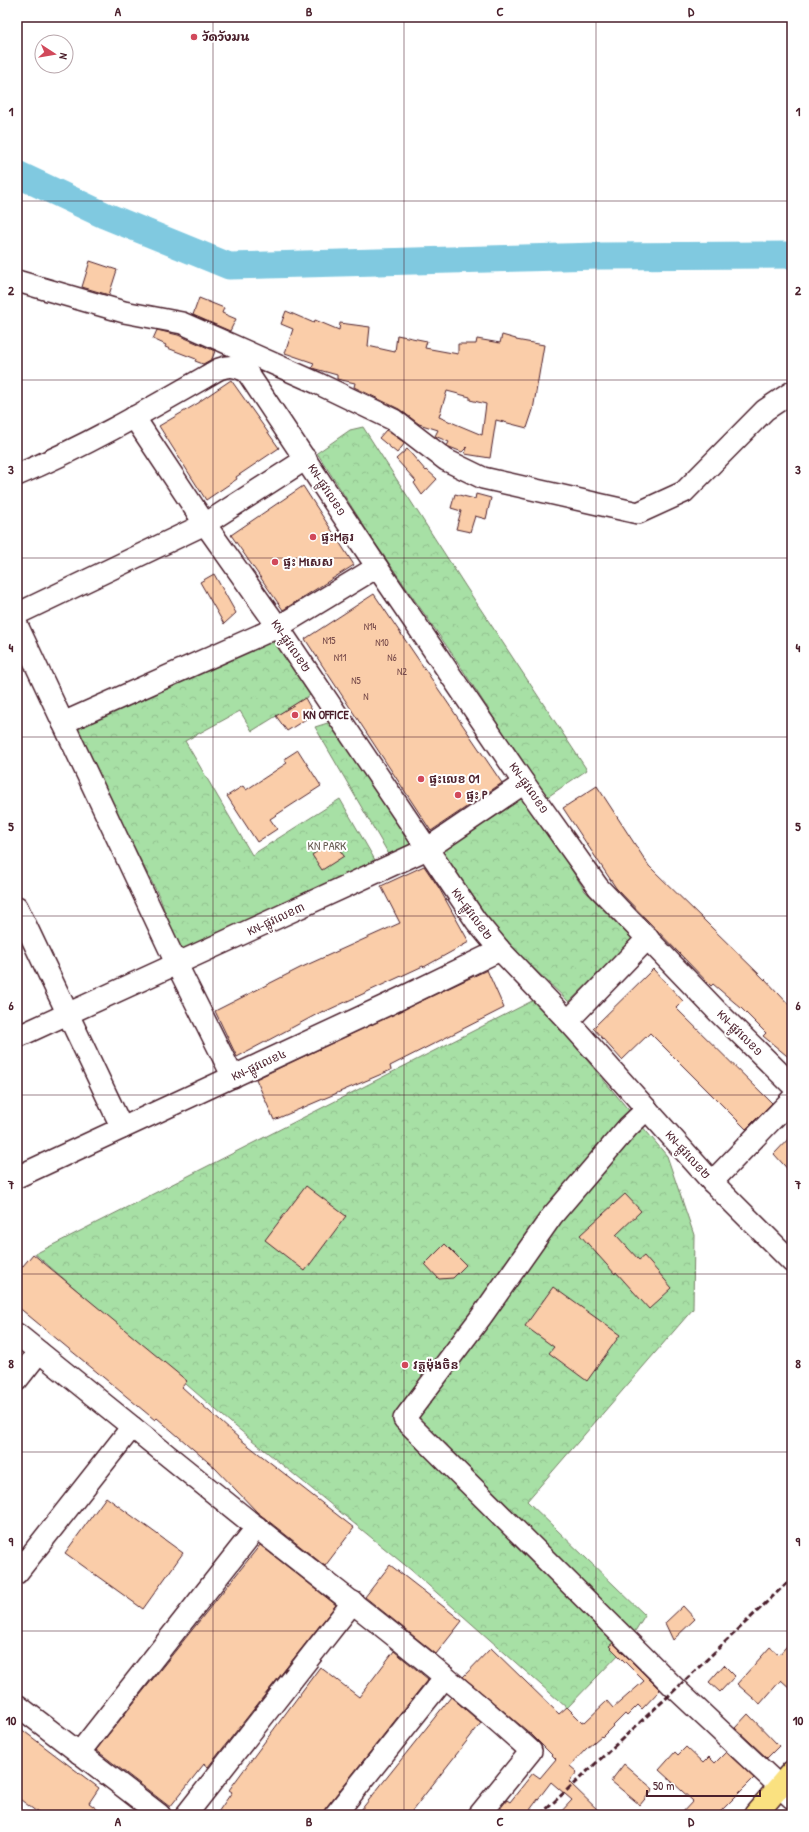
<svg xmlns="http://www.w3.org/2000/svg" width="809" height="1832" font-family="'Patrick Hand','Noto Sans Khmer','Playpen Sans Thai',sans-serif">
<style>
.forest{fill:url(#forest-crowns);stroke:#788068}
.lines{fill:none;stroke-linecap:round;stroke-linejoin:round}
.river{stroke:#80c9e0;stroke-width:27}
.building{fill:#facda9;stroke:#4a1f2b;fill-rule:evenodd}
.minor-casing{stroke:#4a1f2b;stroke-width:24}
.highway-casing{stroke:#4a1f2b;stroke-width:25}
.minor{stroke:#fff;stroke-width:21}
.highway{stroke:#fae180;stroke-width:22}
.rail{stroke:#4a1f2b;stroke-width:3;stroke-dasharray:6 3;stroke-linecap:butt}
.grid{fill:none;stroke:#4a1f2b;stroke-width:1;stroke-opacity:0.55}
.poi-dot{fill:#d1495b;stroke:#fff;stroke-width:1.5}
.labels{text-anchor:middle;stroke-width:4;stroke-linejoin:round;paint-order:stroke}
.number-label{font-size:10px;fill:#764a4a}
.poi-label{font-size:12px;font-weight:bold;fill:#4a1f2b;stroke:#fff;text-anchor:start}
.street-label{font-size:12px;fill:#4a1f2b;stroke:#fff}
.park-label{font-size:12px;fill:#665950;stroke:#fff}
.neatline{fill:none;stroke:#4a1f2b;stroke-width:1.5}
.grid-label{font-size:13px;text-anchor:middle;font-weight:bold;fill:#4a1f2b}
</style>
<defs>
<pattern id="forest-crowns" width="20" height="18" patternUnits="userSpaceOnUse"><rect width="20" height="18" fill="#a7e0a5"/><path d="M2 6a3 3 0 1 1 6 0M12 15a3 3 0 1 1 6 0" fill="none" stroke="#91c08e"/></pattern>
</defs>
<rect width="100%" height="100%" fill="#fff"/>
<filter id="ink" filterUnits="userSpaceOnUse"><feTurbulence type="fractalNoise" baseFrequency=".025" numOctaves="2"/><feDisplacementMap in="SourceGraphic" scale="8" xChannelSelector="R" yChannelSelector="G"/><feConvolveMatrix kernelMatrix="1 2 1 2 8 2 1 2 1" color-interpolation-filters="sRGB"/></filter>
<g filter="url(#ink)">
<g class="forest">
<polygon points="363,427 466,587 587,770 546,798 455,658 375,543 317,453 350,430"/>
<polygon points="277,632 320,689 252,731 240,711 185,741 252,855 340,799 375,860 180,956 160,898 73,728"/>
<polygon points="337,720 419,845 391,858 315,727"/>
<polygon points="523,793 585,891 633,940 569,1002 507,943 483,914 440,851"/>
<polygon points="536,999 667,1156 694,1235 693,1309 527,1501 645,1615 624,1649 567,1708 411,1570 230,1422 35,1254"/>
</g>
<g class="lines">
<polyline class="river" points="17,174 104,215 229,266 599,256 792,255"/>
</g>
<g class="building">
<polygon points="90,261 117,270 109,295 82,287"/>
<polygon points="199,298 224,308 222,313 236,319 230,331 193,315"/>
<path d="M286,311l28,12 1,-3 24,10 1,-7 30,4 -2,19 27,6 2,-17 30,6 -2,7 33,6v-10h18l1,-5 23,4 2,-8 14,4v1l28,5 -11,65 -6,18 -31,-8 -6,38 -25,-4 2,-7 -5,5 -15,-6 2,-4 -14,-6 3,-6 -19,-6 -20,-15 -45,-22 1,-4 -18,-4v-4l-25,-7 2,-5 -29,-10 8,-24 -12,-5zM447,391l23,6v3l16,4 -4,31 -43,-18z"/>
<polygon points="157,330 178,335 215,351 212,359 203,364 195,361 196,359 165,347 166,345 153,339"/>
<polygon points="231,380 279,448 236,477 237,479 206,500 159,426 200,402 200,401"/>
<polygon points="386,430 405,443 397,453 379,438"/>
<polygon points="407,449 426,471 427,470 437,479 422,495 414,483 416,481 396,459"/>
<polygon points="303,486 354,565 283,610 231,535"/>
<polygon points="455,494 475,499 476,494 491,498 486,519 475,516 470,532 456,529 461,511 451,508"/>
<polygon points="214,574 236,613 224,624 200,582"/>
<polygon points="374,594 502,783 431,831 305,639"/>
<polygon points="305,698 314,714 287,731 276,716"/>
<polygon points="298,750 321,786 270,819 277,829 257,842 227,796 243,786 246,790 287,763 284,759"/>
<polygon points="597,786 649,866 765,980 765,979 792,1008 792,1060 763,1036 766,1033 741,1008 713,984 711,986 616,888 563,808"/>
<polygon points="333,841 344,856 322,870 312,855"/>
<polygon points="424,866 439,888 469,942 424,967 423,966 324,1012 323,1011 237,1057 215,1011 300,968 400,923 381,886"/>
<polygon points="653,969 683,1001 676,1008 772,1103 746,1129 650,1033 622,1060 593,1028"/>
<polygon points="487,970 504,1008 390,1066 391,1070 274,1120 256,1079"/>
<polygon points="792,1135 792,1174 774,1154"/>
<polygon points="306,1186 346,1216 305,1271 265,1240"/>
<polygon points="625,1194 641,1211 616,1235 639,1260 644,1256 672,1288 649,1309 616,1272 615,1274 580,1235"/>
<polygon points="445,1244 466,1265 453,1278 439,1279 425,1264"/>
<polygon points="33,1254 187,1381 182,1387 240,1439 354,1528 325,1566 257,1512 215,1468 157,1418 155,1420 17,1306 17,1273"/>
<polygon points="553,1287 620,1335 587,1381 549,1353 554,1347 525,1326"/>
<polygon points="106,1497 183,1553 143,1609 65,1553"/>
<polygon points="260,1545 336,1605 208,1767 204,1764 170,1807 96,1750"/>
<polygon points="390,1565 462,1621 436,1654 365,1597"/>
<polygon points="683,1606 695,1619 673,1640 665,1623"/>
<polygon points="792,1640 792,1690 781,1680 760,1704 737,1684 770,1647 779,1655"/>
<polygon points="613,1643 660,1690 642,1709 638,1705 627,1716 625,1714 602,1737 601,1736 587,1748 570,1766 577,1772 569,1782 603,1815 558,1815 572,1800 551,1782 526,1815 495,1815 507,1800 510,1802 533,1773 540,1778 556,1759 532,1735 463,1677 491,1648 559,1714 567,1707 582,1722 584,1721 585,1722 607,1701 613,1708 644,1681 609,1646"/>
<polygon points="394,1651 428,1679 320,1815 216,1815 232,1792 229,1790 320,1667 359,1697"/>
<polygon points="724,1665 735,1676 720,1692 709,1682"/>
<polygon points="451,1697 481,1723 419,1802 409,1815 357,1815"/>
<polygon points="748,1714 779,1746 767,1758 735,1728"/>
<polygon points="17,1726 99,1788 89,1803 105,1815 41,1815 17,1797"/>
<polygon points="686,1747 703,1763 709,1757 715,1763 726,1752 754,1778 717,1815 680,1815 693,1801 659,1770 675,1752 678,1755"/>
<polygon points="624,1764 653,1789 640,1805 611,1781"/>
</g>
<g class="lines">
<g class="minor-casing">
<g id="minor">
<polyline points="17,281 124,312 182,323 317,383 394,420 446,460 483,478 638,513 684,492 765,410 792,392"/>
<polyline points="134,417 205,524 278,627 476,921 500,950 568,1021 712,1182 792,1262"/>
<path d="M17,475c70,-29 136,-68 202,-106 11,-4 18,-3 28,3l130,195 147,216 74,104 120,125 74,73"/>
<polyline points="17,614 205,524 306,459"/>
<polyline points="17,625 177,965 233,1077"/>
<polyline points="63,723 278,627 377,567"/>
<polyline points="17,907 122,1128"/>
<polyline points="568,1021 648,938"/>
<polyline points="17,1037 427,849 524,783"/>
<polyline points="647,1109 628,1127 552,1216 481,1317 404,1419 676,1689 792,1798"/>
<polyline points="17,1177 389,1004 500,950"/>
<polyline points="712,1182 792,1099"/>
<path d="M17,1334c80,64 159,128 238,192 93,74 188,145 276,225l-52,64"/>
<polyline points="17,1380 39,1352"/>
<polyline points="17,1573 132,1427"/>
<polyline points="17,1705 160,1815"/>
<polyline points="79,1753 257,1527"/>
<polyline points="186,1815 353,1602"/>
<polyline points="335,1815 445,1677"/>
</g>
</g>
<g class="highway-casing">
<polyline id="highway" points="755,1815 792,1772"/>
</g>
<use href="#minor" class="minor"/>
<use href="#highway" class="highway"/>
<polyline class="rail" points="540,1815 676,1689 792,1578"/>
</g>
</g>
<path class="grid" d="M213,17v1798M404,17v1798M596,17v1798M17,201h775M17,380h775M17,558h775M17,737h775M17,916h775M17,1095h775M17,1274h775M17,1452h775M17,1631h775"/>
<g class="poi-dot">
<circle cx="194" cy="37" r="4"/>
<circle cx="313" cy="537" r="4"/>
<circle cx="275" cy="562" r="4"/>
<circle cx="295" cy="715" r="4"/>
<circle cx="421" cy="779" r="4"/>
<circle cx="458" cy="795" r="4"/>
<circle cx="405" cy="1365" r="4"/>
</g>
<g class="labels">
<g class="number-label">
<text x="370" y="630">N14</text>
<text x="329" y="644">N15</text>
<text x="382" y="646">N10</text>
<text x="340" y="661">N11</text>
<text x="392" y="661">N6</text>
<text x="402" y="675">N2</text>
<text x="356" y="684">N5</text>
<text x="366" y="700">N</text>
</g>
<g class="poi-label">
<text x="202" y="41">วัดวังมน</text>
<text x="321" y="541">ផ្ទះMគូរ</text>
<text x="283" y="566">ផ្ទះ Mសេស</text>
<text x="303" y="719">KN OFFICE</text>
<text x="429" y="783">ផ្ទះលេខ O1</text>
<text x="466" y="799">ផ្ទះ P</text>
<text x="413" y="1369">វត្តម៉ុងចិន</text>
</g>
<g class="street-label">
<text transform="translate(327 490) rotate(57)" y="4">KN-ផ្លូវលេខ១</text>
<text transform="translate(291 646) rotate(56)" y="4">KN-ផ្លូវលេខ២</text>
<text transform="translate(529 788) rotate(55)" y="4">KN-ផ្លូវលេខ១</text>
<text transform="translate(472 914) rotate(54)" y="4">KN-ផ្លូវលេខ២</text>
<text transform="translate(276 919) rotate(-25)" y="4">KN-ផ្លូវលេខ៣</text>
<text transform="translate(740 1033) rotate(45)" y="4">KN-ផ្លូវលេខ១</text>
<text transform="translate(259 1065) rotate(-25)" y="4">KN-ផ្លូវលេខ៤</text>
<text transform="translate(688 1155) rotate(48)" y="4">KN-ផ្លូវលេខ២</text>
</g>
<g class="park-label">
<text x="327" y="850">KN PARK</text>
</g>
</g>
<rect width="809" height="1832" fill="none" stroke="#fff" stroke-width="44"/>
<g transform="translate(54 54) rotate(102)"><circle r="19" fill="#ffffff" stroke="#b7a5aa"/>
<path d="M0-3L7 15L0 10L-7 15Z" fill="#d1495b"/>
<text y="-6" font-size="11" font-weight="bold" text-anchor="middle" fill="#4a1f2b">N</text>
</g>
<path d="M647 1790v6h113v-6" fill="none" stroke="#4a1f2b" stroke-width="2"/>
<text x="653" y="1790" font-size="12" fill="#4a1f2b" stroke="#ffffff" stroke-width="3" paint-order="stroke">50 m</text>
<rect x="22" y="22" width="765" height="1788" class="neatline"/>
<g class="grid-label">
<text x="118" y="16">A</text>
<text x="309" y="16">B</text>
<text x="500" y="16">C</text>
<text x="691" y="16">D</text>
<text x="11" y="116">1</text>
<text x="798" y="116">1</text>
<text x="11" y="295">2</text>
<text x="798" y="295">2</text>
<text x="11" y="474">3</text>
<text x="798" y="474">3</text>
<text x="11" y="652">4</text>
<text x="798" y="652">4</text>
<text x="11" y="831">5</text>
<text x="798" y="831">5</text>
<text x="11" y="1010">6</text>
<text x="798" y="1010">6</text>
<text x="11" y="1189">7</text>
<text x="798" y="1189">7</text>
<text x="11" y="1368">8</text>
<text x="798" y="1368">8</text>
<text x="11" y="1546">9</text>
<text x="798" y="1546">9</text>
<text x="11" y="1725">10</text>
<text x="798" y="1725">10</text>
<text x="118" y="1826">A</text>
<text x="309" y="1826">B</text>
<text x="500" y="1826">C</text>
<text x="691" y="1826">D</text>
</g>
</svg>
